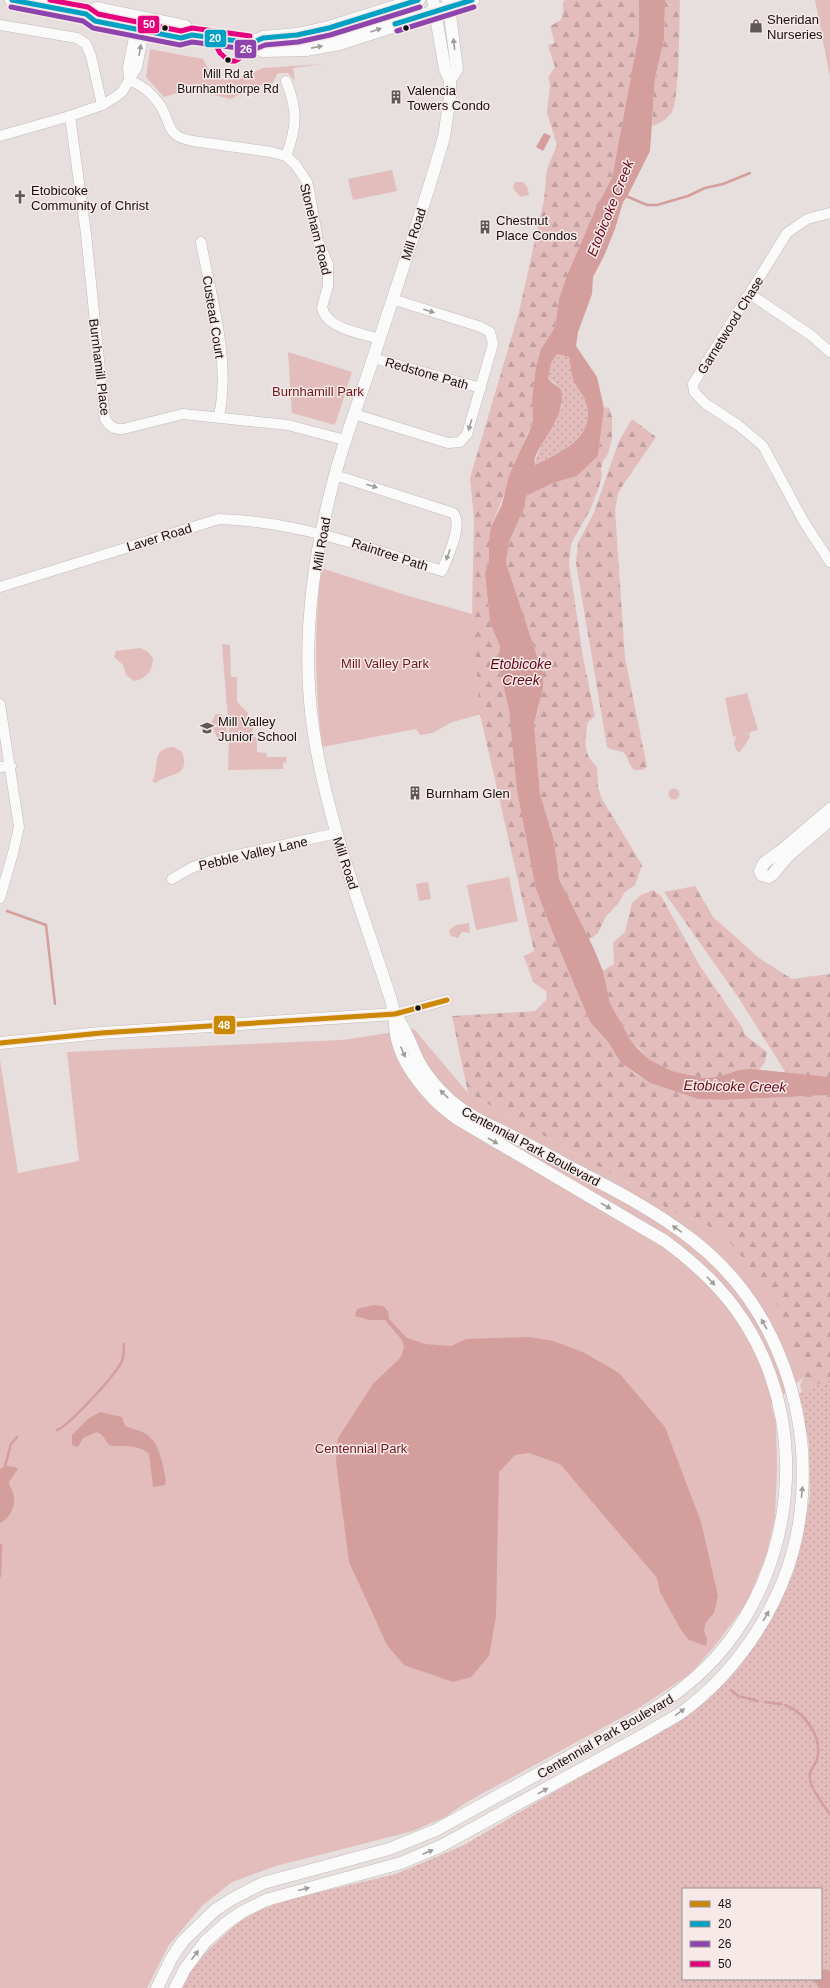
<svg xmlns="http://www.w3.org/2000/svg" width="830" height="1988" font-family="Arial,sans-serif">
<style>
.grass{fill:url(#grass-dots);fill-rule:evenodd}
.forest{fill:url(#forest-firs)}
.green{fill:#e2bdbc}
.water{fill:#d49e9d;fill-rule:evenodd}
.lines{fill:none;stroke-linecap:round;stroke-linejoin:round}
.stream{stroke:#d49e9d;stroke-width:2.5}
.minor-casing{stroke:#c1bbba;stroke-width:11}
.tertiary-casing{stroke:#c1bbba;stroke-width:13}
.secondary-casing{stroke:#c1bbba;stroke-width:15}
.minor{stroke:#fbfafa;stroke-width:10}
.tertiary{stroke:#fbfafa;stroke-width:12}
.secondary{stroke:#fbfafa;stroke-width:14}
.bus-1-casing{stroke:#f6e9e8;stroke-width:8}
.bus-2-casing{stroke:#f6e9e8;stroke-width:8}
.bus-3-casing{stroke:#f6e9e8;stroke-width:8}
.bus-4-casing{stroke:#f6e9e8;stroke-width:8}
.bus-1{stroke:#ca8803;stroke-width:5}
.bus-2{stroke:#01a1c4;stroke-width:5}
.bus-3{stroke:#8e44ad;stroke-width:5}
.bus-4{stroke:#e5007d;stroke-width:5}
.oneway{fill:#9f9c9c}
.bus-dot{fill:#14100f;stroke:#f6e9e8;stroke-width:1.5}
.labels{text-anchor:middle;stroke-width:3;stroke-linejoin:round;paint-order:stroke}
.bus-label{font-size:12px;fill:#14100f;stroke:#f6e9e8}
.poi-label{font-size:13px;fill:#14100f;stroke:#f6e9e8;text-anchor:start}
.street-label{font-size:13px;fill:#14100f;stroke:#f6e9e8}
.park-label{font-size:13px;fill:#701720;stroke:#f6e9e8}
.water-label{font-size:14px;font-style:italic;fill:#630716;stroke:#f6e9e8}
.line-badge{stroke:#f6e9e8;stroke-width:1.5}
.badge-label{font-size:11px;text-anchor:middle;font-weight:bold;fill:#fff}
</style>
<defs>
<pattern id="grass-dots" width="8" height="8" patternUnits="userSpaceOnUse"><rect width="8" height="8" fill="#e2bdbc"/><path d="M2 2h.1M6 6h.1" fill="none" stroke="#c1a1a0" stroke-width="1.8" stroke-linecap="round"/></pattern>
<pattern id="forest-firs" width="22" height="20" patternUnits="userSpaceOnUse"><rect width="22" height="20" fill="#e2bdbc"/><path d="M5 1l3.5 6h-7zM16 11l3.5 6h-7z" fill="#c1a1a0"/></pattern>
</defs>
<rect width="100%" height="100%" fill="#e6dfde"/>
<g class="grass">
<path d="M557,354l12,3c2,8 2,20 6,27 3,6 8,10 10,16 14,36 -24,52 -50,65 -2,-8 22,-48 27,-59l-7,-23 -7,-4 3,-16z"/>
<path d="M830,1378v610h-649l11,-23 45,-42 19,-11 30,-12 110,-26 66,-28 181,-106 61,-41 70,-87 20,-41 16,-74 -1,-53 -11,-50zM683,1889h138v90h-138z"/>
</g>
<g class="forest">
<polygon points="566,0 639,0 639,33 612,178 596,209 559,299 555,327 541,349 536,367 532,399 533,423 526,436 522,450 491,527 489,561 485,573 490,623 500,646 498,663 509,710 536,889 555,939 590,1022 608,1042 621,1063 634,1073 650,1083 698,1099 722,1100 830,1095 830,1378 802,1392 800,1385 804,1377 722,1232 671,1211 638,1189 468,1093 452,1016 535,1011 547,999 546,991 533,982 524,956 534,951 480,714 452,722 432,733 422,704 415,598 472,614 474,518 470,478 519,312 544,200 547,169 557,145 547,113 550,85 548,77 555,67 548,45 555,43 550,26 561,20 563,12 563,1"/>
<path d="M665,0h15c-1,21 0,97 -8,112 -5,7 -12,12 -20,14l3,-48 9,-38z"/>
<path d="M606,407l3,1 3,9v21l-4,16 -5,7 -2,9 1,5 -3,12 -9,23 -19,34 -2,19 14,94 12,59 -7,6c-3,18 -6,31 9,45l1,20 4,12 40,66 -7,20 -10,7 -7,12 -12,12 -8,17 -9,7 -30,-61 -5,-39 -14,-46 -6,-70 5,-18 3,-42 -5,-8 -31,-93 3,-21 16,-36 1,-10 27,-13 24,-7 21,-20 6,-48z"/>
<path d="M632,419l24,18 -33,48 -5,9 -3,16 10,148 22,109 -5,3h-8c-6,-6 -5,-11 -9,-16 -4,-5 -12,-2 -18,-7l-31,-184 2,-20 16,-31 25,-71z"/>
<polygon points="695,886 713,917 759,958 792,979 830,974 830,1077 786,1073 738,997 664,892"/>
<polygon points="653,890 661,896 700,966 742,1027 745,1035 767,1052 765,1062 759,1070 739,1070 717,1077 703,1078 672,1071 650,1060 630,1039 610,1003 603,971 614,964 613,943 625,932 632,903 641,895"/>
</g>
<g class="green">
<polygon points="815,0 830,0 830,77"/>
<polygon points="150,49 203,59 210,72 224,80 238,79 263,68 322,64 293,68 295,81 288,73 278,73 270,87 260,85 230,99 214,95 199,86 164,97 146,77"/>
<polygon points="392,170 397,191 353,200 348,179"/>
<polygon points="516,182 523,182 527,187 529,195 521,197 514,190 513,185"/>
<polygon points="288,352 352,372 335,425 292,413"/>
<path d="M321,568l94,30 57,16 8,100 -28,8 -20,11 -12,2 -4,-6 -94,18c-7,-63 -8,-115 -1,-179z"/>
<polygon points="222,644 230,645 231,677 237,677 237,702 248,713 247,727 253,727 252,736 257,738 257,752 266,753 267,757 286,757 286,762 283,763 283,769 228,770 229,733"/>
<path d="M140,648l7,3 6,7c-1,13 -5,20 -19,23l-8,-6 -3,-10 -9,-8 2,-6z"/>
<polygon points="747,693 758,730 741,735 750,733 749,739 740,752 737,751 734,744 736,736 733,737 725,698"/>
<polygon points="216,714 221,714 226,722 227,732 222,738 217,738 211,723"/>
<path d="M174,747l8,5c9,26 -12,20 -26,31l-4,-2c9,-15 -3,-32 22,-34z"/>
<circle cx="674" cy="794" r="5.5"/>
<polygon points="509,877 518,921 476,930 467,885"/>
<polygon points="428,882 431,899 419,901 416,884"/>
<polygon points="469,923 470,933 462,932 458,938 451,936 449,930 456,925"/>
<polygon points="414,1029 468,1093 638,1189 671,1211 722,1232 774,1297 804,1377 771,1405 776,1422 777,1468 775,1517 767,1553 747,1603 714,1647 690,1674 639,1708 467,1802 445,1817 413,1831 276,1866 232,1882 203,1905 169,1945 147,1988 0,1988 0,1060 18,1173 79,1161 67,1052 343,1040"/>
</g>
<g class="water">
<path d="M639,0h26l-1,40 -9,38 -5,73 -23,46 -4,5 -8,27 -11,27 -11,21 -1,17 -14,38 -2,14 21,31 7,31 -6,48 -21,20 -24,7 -27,13 -1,10 -16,36 -3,21 31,93 5,8 1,11v13l-9,36 6,70 14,46 5,39 35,70 9,22 7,32 20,36 8,10 12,11 22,11 31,7 14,-1 22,-7 12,-1 79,8v18l-108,5 -24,-1 -48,-16 -29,-20 -13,-21 -18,-20 -35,-83 -19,-50 -19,-99 -8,-80 -11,-47 2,-17 -10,-23 -5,-50 4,-12v-19l2,-15 11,-23 7,-28 24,-53 -1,-24 4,-32 5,-18 14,-22 4,-28 8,-23 29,-68 16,-30 27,-145zM557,354l12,3c2,8 2,20 6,27 3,6 8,10 10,16 14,36 -24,52 -50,65 -5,-15 33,-46 26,-75l-13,-11 3,-16z"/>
<polygon points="544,133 551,136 543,151 536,147"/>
<polygon points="374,1305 383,1306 388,1311 389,1319 407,1338 425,1344 451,1346 466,1339 529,1337 553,1341 583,1352 619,1373 665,1427 701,1522 718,1596 714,1613 706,1622 704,1630 707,1640 706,1646 689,1640 681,1630 660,1592 657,1578 560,1464 529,1453 515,1455 499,1472 496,1616 489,1656 471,1677 453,1682 404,1665 387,1645 349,1562 336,1462 338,1438 373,1384 400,1358 402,1354 404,1347 402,1340 385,1320 370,1320 355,1316 357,1309"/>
<path d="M100,1412l22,5 3,9c7,3 15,4 21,8 3,2 7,6 9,9 4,6 13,36 10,42l-12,2 -4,-33c-12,-11 -26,-6 -40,-9l-7,-10 -5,-3 -14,6 -5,9 -6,-2v-10l16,-16z"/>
<path d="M6,1466l9,1 3,2 -9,13c0,5 3,7 4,11 4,11 -3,26 -13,30v-54z"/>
<polygon points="821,1969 830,1971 830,1988 820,1988 813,1979 821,1979"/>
</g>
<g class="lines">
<g class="stream">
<polyline points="626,196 647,205 657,205 688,196 705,188 723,184 750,173"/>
<polyline points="7,911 46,925 55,1004"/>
<path d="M57,1430c13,-5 57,-54 64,-67 3,-6 3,-13 3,-19"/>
<polyline points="4,1470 11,1444 17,1437"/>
<polyline points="0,1576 1,1545"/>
<polyline points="731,1690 738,1696 758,1701"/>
<polyline points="765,1702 781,1704"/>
<path d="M785,1705c20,8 38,32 32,54 -2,8 -9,11 -7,20 1,10 14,27 20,35"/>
</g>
<g class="minor-casing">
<g id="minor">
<polyline points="0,25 77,38 86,44 91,56 102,105"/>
<path d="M129,80c12,5 24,14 31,25 12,19 5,31 33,36l78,11 15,4 9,8 12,18 2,8 9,51 10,23v22l-6,21c4,22 39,26 57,32"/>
<polyline points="129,80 128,67 137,23"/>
<path d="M70,116l16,118 19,185c4,7 10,11 18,10l60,-15 105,11 57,15"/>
<polyline points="0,136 70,116 102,105 114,98 122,92 137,67 145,26"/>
<path d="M286,156c11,-29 12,-46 0,-75"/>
<polyline points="830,213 807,219 787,233 693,384 694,392 706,404 738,425 763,446 804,522 830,562"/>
<path d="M201,242c10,55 30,119 18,174"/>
<polyline points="750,294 812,336 830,352"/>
<polyline points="373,358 481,388"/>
<polyline points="354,414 448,443 460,442 467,434 493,344 490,332 481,327 392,299"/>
<path d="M0,587l219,-68c77,2 150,29 223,52 5,-13 22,-47 11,-58l-118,-38"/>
<polyline points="0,704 19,827 13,853 0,898"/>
<polyline points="0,767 11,766"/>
<polyline points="172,879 191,868 210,861 337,833"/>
<polyline points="395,1014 447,1000"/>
</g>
</g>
<g class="tertiary-casing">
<g id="tertiary">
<polyline points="433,0 445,69 450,80"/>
<polyline points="830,809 782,850 764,863 760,871 762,875 769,877 773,874 788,856 830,820"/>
<polyline points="0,1043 101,1033 395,1014"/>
<path d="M157,1988l14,-29 12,-18 32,-31 17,-11 31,-16 126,-34 47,-19 203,-112c37,-22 71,-48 96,-85 69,-99 70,-240 -8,-335 -18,-22 -39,-40 -62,-57l-209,-123c-25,-18 -55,-52 -60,-84 -2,-12 -1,-22 -5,-34 -29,-90 -64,-178 -78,-272 -12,-84 0,-172 22,-253 10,-37 23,-72 35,-107 25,-77 52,-154 74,-231l6,-41v-16l7,-11 -9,-69"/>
<path d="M175,1988l10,-19 20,-27 20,-18 17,-12 24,-12 135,-37 40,-17 206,-113c11,-7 23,-13 34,-20 60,-44 106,-115 118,-190 16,-105 -20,-215 -105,-282 -38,-30 -83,-53 -126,-75 -21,-12 -43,-23 -64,-34 -19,-9 -38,-18 -54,-32 -12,-11 -23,-23 -31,-38 -8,-16 -13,-33 -24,-48"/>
</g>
</g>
<g class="secondary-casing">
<g id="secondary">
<polyline points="12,0 86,14 95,21 181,38 192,35 252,43 263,38 297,35 329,28 418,0"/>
<polyline points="86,14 97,9 185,27 192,35"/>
<polyline points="252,43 263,50 306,49 339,43 472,0"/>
</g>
</g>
<use href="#minor" class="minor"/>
<use href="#tertiary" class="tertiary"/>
<use href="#secondary" class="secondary"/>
<g class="bus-1-casing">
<polyline id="bus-1" points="0,1043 101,1033 395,1014 447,1000"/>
</g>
<g class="bus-2-casing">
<g id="bus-2">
<polyline points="12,0 86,14 95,21 181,38 192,35 252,43 263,38 297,35 329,28 418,0"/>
<polyline points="395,24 472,0"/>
</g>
</g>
<g class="bus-3-casing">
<g id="bus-3">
<polyline points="11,7 83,21 93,28 180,45 192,42 253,50 265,45 298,42 330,35 420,7"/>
<polyline points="397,31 474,7"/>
</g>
</g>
<g class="bus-4-casing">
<g id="bus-4">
<polyline points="50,0 88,7 98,14 181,31 192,28 250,36"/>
<polyline points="210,34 220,53 229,61 235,61 240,58 242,43"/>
</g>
</g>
<use href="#bus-1" class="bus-1"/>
<use href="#bus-2" class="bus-2"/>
<use href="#bus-3" class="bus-3"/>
<use href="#bus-4" class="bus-4"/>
</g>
<defs><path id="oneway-solid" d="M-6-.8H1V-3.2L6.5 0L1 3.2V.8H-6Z"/></defs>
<g class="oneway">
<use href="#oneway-solid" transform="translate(376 30) rotate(-19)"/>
<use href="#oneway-solid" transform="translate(454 44) rotate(-97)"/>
<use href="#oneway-solid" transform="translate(317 47) rotate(-11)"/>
<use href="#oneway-solid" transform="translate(140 50) rotate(-80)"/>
<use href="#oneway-solid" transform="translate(429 311) rotate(18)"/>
<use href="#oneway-solid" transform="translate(470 425) rotate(107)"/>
<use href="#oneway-solid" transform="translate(372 486) rotate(18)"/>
<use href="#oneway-solid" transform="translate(448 555) rotate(110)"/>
<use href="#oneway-solid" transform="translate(403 1052) rotate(67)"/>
<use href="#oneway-solid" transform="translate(444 1094) rotate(-136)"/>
<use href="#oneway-solid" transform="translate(493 1141) rotate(30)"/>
<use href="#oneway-solid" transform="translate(606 1206) rotate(30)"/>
<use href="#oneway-solid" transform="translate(677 1229) rotate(-145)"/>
<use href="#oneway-solid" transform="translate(711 1281) rotate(46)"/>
<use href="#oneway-solid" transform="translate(764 1324) rotate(-119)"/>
<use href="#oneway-solid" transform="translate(802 1492) rotate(-84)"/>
<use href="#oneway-solid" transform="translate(766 1616) rotate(-60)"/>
<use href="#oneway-solid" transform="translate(680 1712) rotate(-36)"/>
<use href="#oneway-solid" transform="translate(543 1791) rotate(-29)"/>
<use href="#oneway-solid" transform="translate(428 1852) rotate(-23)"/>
<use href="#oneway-solid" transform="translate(304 1889) rotate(-14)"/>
<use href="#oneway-solid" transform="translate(195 1955) rotate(-53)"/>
</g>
<defs>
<g id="shop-bare" transform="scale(1.08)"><path d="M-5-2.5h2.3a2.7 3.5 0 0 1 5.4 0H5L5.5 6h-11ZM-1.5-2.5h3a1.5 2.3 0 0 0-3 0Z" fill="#5e5857" stroke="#f6e9e8" stroke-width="2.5" paint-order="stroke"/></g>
<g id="building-bare" transform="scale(1.08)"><path d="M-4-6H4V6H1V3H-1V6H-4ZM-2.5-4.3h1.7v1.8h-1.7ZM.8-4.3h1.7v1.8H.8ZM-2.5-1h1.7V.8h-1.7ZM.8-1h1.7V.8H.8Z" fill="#5e5857" stroke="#f6e9e8" stroke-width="2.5" paint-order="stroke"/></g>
<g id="church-bare" transform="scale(1.08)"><path d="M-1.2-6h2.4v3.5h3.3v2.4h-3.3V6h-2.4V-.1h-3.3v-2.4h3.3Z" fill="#5e5857" stroke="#f6e9e8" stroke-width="2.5" paint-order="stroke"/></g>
<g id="school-bare" transform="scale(1.08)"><path d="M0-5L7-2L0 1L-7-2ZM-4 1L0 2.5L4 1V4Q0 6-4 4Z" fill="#5e5857" stroke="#f6e9e8" stroke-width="2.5" paint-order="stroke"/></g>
</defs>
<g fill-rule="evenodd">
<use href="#shop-bare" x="756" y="26"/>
<use href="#building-bare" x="396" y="97"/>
<use href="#church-bare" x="20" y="197"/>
<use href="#building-bare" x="485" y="227"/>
<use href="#school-bare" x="207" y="728"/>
<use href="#building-bare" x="415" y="793"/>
</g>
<g class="bus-dot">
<circle cx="165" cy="28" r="3.5"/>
<circle cx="406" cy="28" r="3.5"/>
<circle cx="228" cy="60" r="3.5"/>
<circle cx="418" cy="1008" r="3.5"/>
</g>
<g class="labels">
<g class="bus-label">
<text x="228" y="78">Mill Rd at<tspan x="228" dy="15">Burnhamthorpe Rd</tspan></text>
</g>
<g class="poi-label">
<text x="767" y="24">Sheridan<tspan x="767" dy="15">Nurseries</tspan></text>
<text x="407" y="95">Valencia<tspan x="407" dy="15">Towers Condo</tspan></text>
<text x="31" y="195">Etobicoke<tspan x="31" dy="15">Community of Christ</tspan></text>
<text x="496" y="225">Chestnut<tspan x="496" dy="15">Place Condos</tspan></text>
<text x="218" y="726">Mill Valley<tspan x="218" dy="15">Junior School</tspan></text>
<text x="426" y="798">Burnham Glen</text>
</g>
<g class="street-label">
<text transform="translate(316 229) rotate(76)" y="5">Stoneham Road</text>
<text transform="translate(413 234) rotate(-72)" y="5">Mill Road</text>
<text transform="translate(214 317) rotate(81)" y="5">Custead Court</text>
<text transform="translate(730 325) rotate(-58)" y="5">Garnetwood Chase</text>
<text transform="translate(100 367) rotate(83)" y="5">Burnhamill Place</text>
<text transform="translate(427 373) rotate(16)" y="5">Redstone Path</text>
<text transform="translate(159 537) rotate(-17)" y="5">Laver Road</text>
<text transform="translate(321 544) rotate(-80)" y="5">Mill Road</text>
<text transform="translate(390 554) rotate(18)" y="5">Raintree Path</text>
<text transform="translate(253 853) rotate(-13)" y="5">Pebble Valley Lane</text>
<text transform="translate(346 863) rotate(72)" y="5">Mill Road</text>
<text transform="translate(531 1146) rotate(28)" y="5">Centennial Park Boulevard</text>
<text transform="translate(605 1736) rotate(-30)" y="5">Centennial Park Boulevard</text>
</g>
<g class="park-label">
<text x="318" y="396">Burnhamill Park</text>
<text x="385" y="668">Mill Valley Park</text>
<text x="361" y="1453">Centennial Park</text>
</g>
<g class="water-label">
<text transform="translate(610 208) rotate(-68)" y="5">Etobicoke Creek</text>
<text x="521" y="669">Etobicoke<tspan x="521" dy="16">Creek</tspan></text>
<text transform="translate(735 1086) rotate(1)" y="5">Etobicoke Creek</text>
</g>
</g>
<g class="line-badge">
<rect x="137" y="15" width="23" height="19" rx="4" fill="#e5007d"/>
<rect x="204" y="29" width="23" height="19" rx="4" fill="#01a1c4"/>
<rect x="234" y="39" width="23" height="20" rx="4" fill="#8e44ad"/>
<rect x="213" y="1015" width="23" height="20" rx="4" fill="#ca8803"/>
</g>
<g class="badge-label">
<text x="149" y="28">50</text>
<text x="215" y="42">20</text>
<text x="246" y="53">26</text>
<text x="224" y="1029">48</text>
</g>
<rect x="682" y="1888" width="140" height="92" fill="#f6e9e8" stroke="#9c9291"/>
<rect x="690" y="1901" width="20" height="6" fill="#ca8803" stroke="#9c9291"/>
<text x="718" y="1908" font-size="12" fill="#14100f">48</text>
<rect x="690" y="1921" width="20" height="6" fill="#01a1c4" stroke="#9c9291"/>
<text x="718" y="1928" font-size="12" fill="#14100f">20</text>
<rect x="690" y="1941" width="20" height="6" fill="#8e44ad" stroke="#9c9291"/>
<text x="718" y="1948" font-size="12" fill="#14100f">26</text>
<rect x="690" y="1961" width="20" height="6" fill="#e5007d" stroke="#9c9291"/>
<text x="718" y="1968" font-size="12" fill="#14100f">50</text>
</svg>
